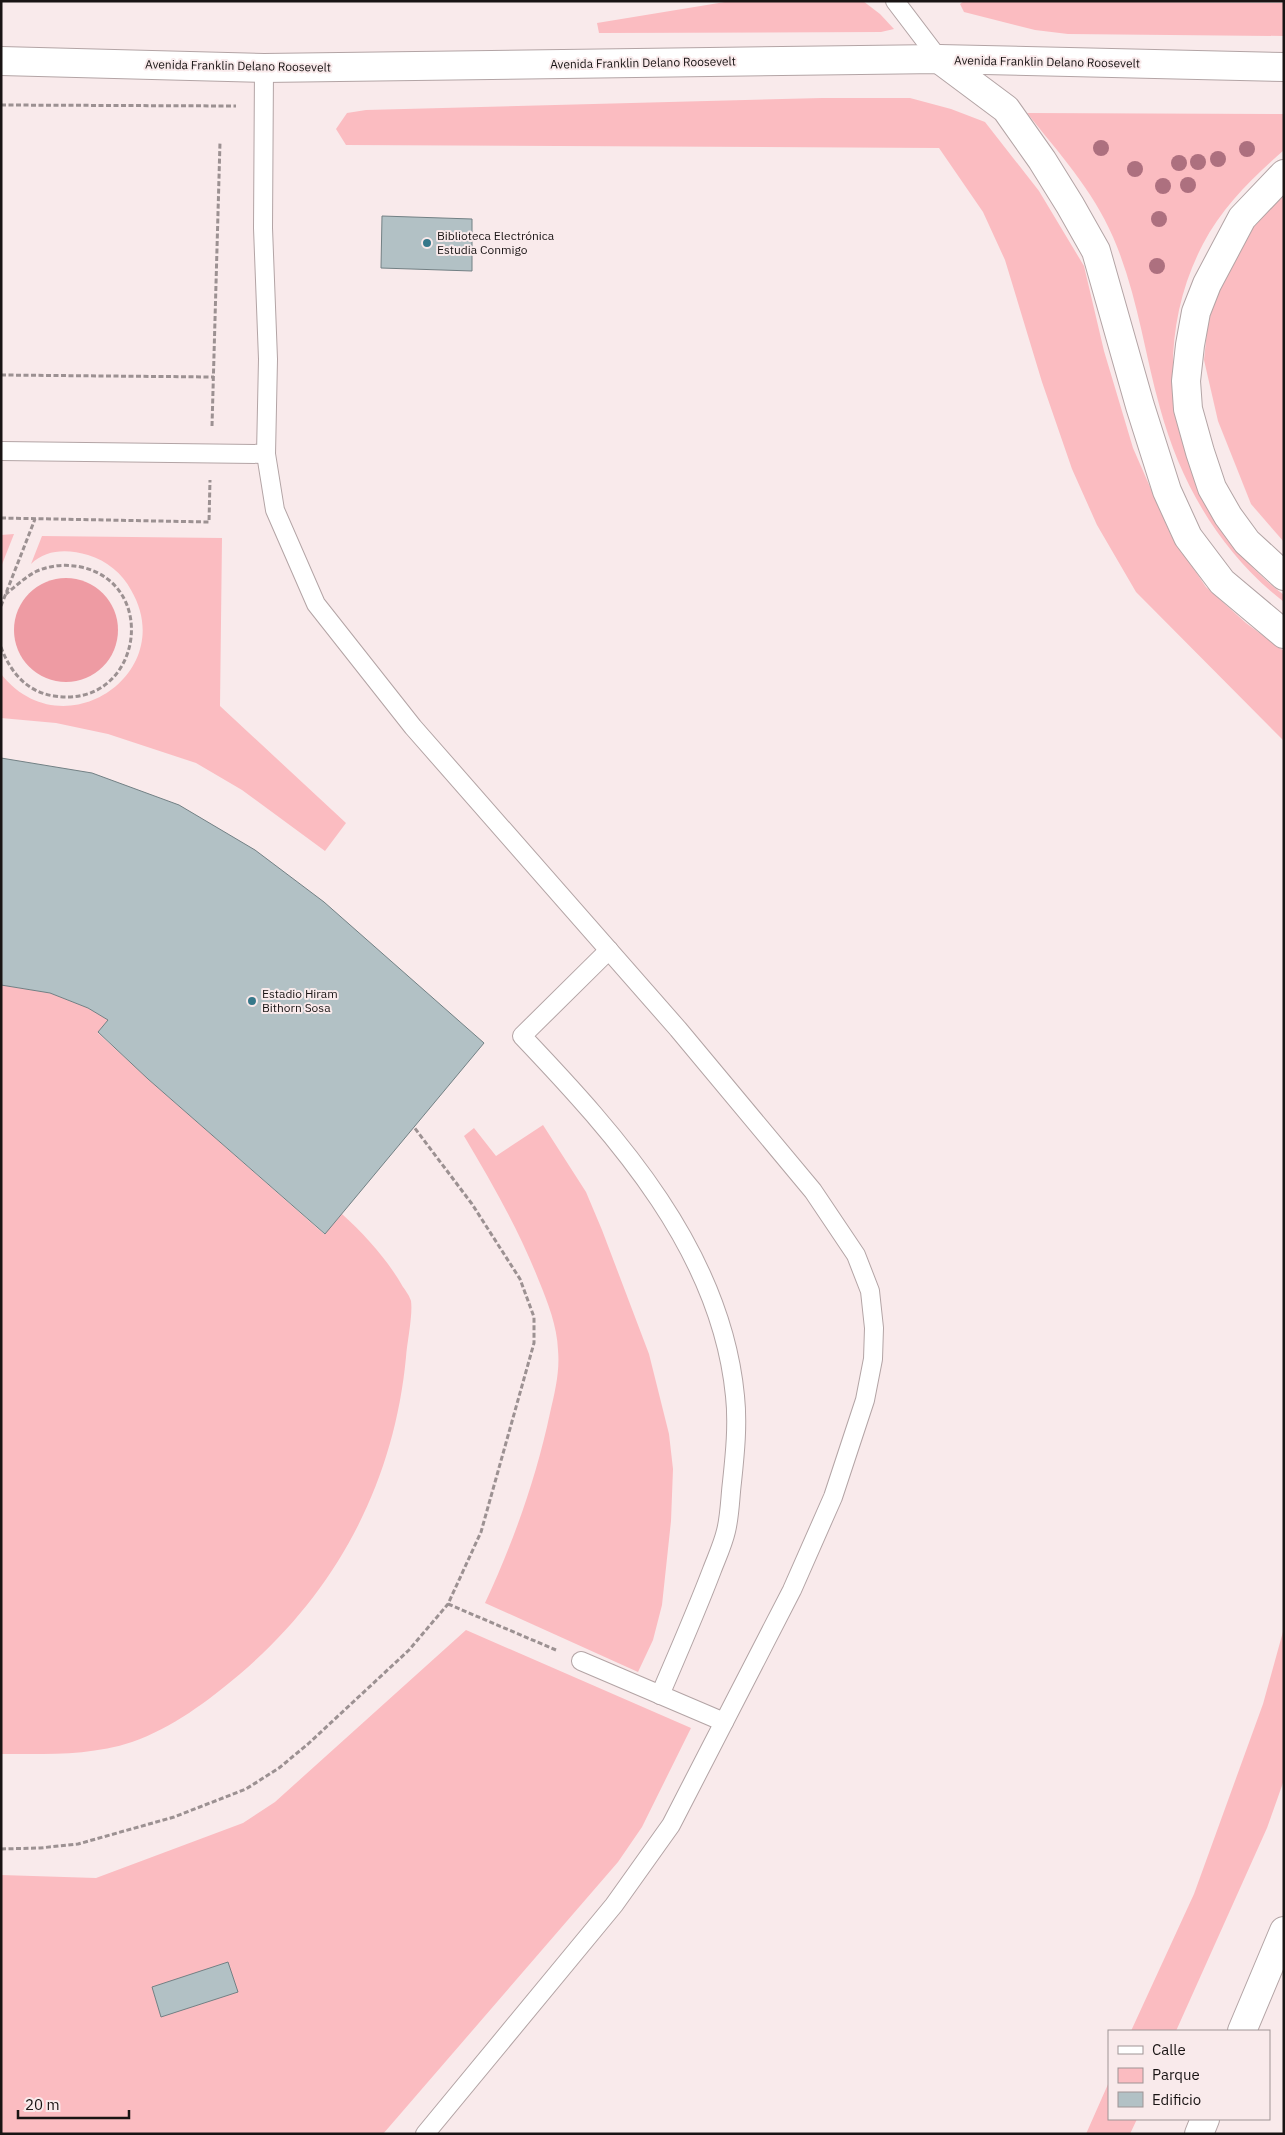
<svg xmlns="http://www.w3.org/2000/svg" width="1285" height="2135" font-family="'IBM Plex Sans',sans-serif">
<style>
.green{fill:#fbbcc1}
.water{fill:#ee9ba3}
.building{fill:#b2c1c5;stroke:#728084}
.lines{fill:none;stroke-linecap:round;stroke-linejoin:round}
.lane-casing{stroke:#b3a4a5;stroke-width:20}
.secondary-casing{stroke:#b3a4a5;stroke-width:30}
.highway-casing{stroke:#b3a4a5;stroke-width:30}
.path{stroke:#9c9192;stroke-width:3;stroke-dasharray:5 2.5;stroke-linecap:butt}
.lane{stroke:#fff;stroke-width:18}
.secondary{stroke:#fff;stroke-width:28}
.highway{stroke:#fff;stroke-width:28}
.tree{fill:#ad707f}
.poi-dot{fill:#36788a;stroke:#f9eaeb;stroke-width:2}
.labels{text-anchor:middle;stroke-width:4;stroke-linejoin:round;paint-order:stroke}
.street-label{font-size:12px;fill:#191414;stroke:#f9eaeb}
.poi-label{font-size:12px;fill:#191414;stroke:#f9eaeb;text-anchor:start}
</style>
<rect width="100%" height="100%" fill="#f9eaeb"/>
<g class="green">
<polygon points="731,1 863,1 880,14 894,29 881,32 599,33 597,23"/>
<polygon points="964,1 1284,3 1284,36 1068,34 1035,30 964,12 960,4"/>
<polygon points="822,98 910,98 951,109 985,122 1039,191 1084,266 1104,351 1133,448 1171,535 1206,587 1246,623 1284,651 1284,741 1136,592 1097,525 1072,469 1042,382 1005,260 983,212 939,148 346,145 336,129 347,113 366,110"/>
<path d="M1027,113l257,1v36c-31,27 -62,57 -81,94 -62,118 -25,271 81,351v7c-63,-49 -103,-117 -124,-194 -16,-57 -23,-116 -47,-171 -20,-47 -55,-85 -86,-124z"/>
<polygon points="1284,185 1284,542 1251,504 1218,421 1204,360 1209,311 1228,264 1253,222"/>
<polygon points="14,534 1,567 1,535"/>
<path d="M42,536l180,2 -2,168 126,117 -21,28 -83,-61 -46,-27 -88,-29 -52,-11 -55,-5v-44c62,78 179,-1 130,-84 -9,-17 -24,-29 -43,-35 -20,-6 -42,-6 -57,9z"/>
<path d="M1,985l49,8 38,15 20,12 -10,13 50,46 176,155 18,-20c24,22 45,45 61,73 3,4 7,10 8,14 2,14 -4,41 -5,56 -12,127 -70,235 -166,317 -32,27 -68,54 -108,68 -42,14 -87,12 -131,12z"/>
<path d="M543,1125l43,67 16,38 47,124 20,80 4,35 -2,52 -9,84 -9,35 -15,32 -153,-69c28,-60 51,-124 65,-190 5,-21 10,-42 8,-63 -1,-24 -10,-47 -19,-69 -20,-51 -47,-98 -75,-145l10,-8 22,28z"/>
<polygon points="1284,1628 1284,1780 1267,1828 1176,2031 1131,2031 1194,1894 1263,1704"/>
<polygon points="466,1630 691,1728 642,1827 618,1862 383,2134 1,2134 1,1875 96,1878 243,1823 275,1802"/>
<polygon points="1109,2082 1109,2119 1137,2119 1130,2134 1086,2134"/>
</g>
<circle class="water" cx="66" cy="630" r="52"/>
<g class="building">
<polygon points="382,216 472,219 472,271 381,268"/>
<polygon points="1,758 92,773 179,805 255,850 324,902 484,1043 325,1234 148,1079 98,1032 108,1020 88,1008 50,993 1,985"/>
<polygon points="228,1962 238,1992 161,2017 152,1987"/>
</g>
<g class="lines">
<g class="lane-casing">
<g id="lane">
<polyline points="895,1 939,59"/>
<polyline points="264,68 263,228 268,359 266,454 275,510 316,604 413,727 678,1029 813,1191 856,1255 870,1291 874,1328 873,1359 865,1400 833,1497 792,1590 671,1825 614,1905 425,2134"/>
<polyline points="1,451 266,454"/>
<path d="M609,950l-87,86c96,101 199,215 213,360 3,28 0,58 -3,86 -2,16 -2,33 -6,49 -3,13 -9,26 -14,39 -16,42 -34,83 -52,125"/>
<polyline points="581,1661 724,1722"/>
</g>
</g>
<g class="secondary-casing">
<polyline id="secondary" points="1,61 264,68 939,59 1284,67"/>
</g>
<g class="highway-casing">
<g id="highway">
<polyline points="939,59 1006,109 1042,160 1070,205 1096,251 1140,406 1167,491 1188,537 1222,582 1284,634"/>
<polyline points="1284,174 1242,218 1207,284 1196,312 1190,345 1186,381 1188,409 1200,452 1212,488 1228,516 1247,542 1284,576"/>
<polyline points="1242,2031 1284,1931"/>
<polyline points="1199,2134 1205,2119"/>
</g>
</g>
<g class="path">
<polyline points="1,105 236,106"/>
<polyline points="1,375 214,377"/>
<polyline points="212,426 220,142"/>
<polyline points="1,518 209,522 210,480"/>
<polyline points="1,606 35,519"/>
<path d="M1,647c9,25 26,45 53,49 86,14 108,-111 27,-129 -15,-3 -30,-2 -44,4 -12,6 -21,15 -31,23"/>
<polyline points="448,1604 556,1650"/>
<polyline points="1,1849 40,1848 78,1844 174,1817 246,1789 279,1768 308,1744 409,1650 448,1604 481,1532 534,1343 534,1317 520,1279 472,1204 414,1127"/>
</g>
<use href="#lane" class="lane"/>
<use href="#secondary" class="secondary"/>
<use href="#highway" class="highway"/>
</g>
<g class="tree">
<circle cx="1101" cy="148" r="8"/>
<circle cx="1247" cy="149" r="8"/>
<circle cx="1218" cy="159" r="8"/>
<circle cx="1198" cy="162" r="8"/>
<circle cx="1179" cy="163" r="8"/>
<circle cx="1135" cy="169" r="8"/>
<circle cx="1188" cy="185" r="8"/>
<circle cx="1163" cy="186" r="8"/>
<circle cx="1159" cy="219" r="8"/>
<circle cx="1157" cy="266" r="8"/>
</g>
<g class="poi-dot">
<circle cx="427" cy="243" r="5"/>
<circle cx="252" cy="1001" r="5"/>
</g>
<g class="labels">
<g class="street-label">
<text transform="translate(1047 62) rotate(1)" y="4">Avenida Franklin Delano Roosevelt</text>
<text transform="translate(643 63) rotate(-1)" y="4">Avenida Franklin Delano Roosevelt</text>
<text transform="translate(238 66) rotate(1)" y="4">Avenida Franklin Delano Roosevelt</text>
</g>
<g class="poi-label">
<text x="437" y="240">Biblioteca Electrónica<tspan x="437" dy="14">Estudia Conmigo</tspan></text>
<text x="262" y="998">Estadio Hiram<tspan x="262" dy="14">Bithorn Sosa</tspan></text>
</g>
</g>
<rect width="1285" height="2135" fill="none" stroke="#191414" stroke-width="5"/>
<rect x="1108" y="2030" width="162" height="90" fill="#f9eaeb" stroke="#9f9495"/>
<rect x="1118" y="2046" width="25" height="8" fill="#ffffff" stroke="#9f9495"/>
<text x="1152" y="2055" font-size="15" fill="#191414">Calle</text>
<rect x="1118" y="2068" width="25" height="15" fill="#fbbcc1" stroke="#9f9495"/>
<text x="1152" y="2080" font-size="15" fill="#191414">Parque</text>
<rect x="1118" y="2092" width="25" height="15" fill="#b2c1c5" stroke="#9f9495"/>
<text x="1152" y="2105" font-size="15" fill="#191414">Edificio</text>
<path d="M18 2110v8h111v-8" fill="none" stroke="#191414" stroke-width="2.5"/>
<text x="25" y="2110" font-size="15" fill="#191414" stroke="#f9eaeb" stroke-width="4" paint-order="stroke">20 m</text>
</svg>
